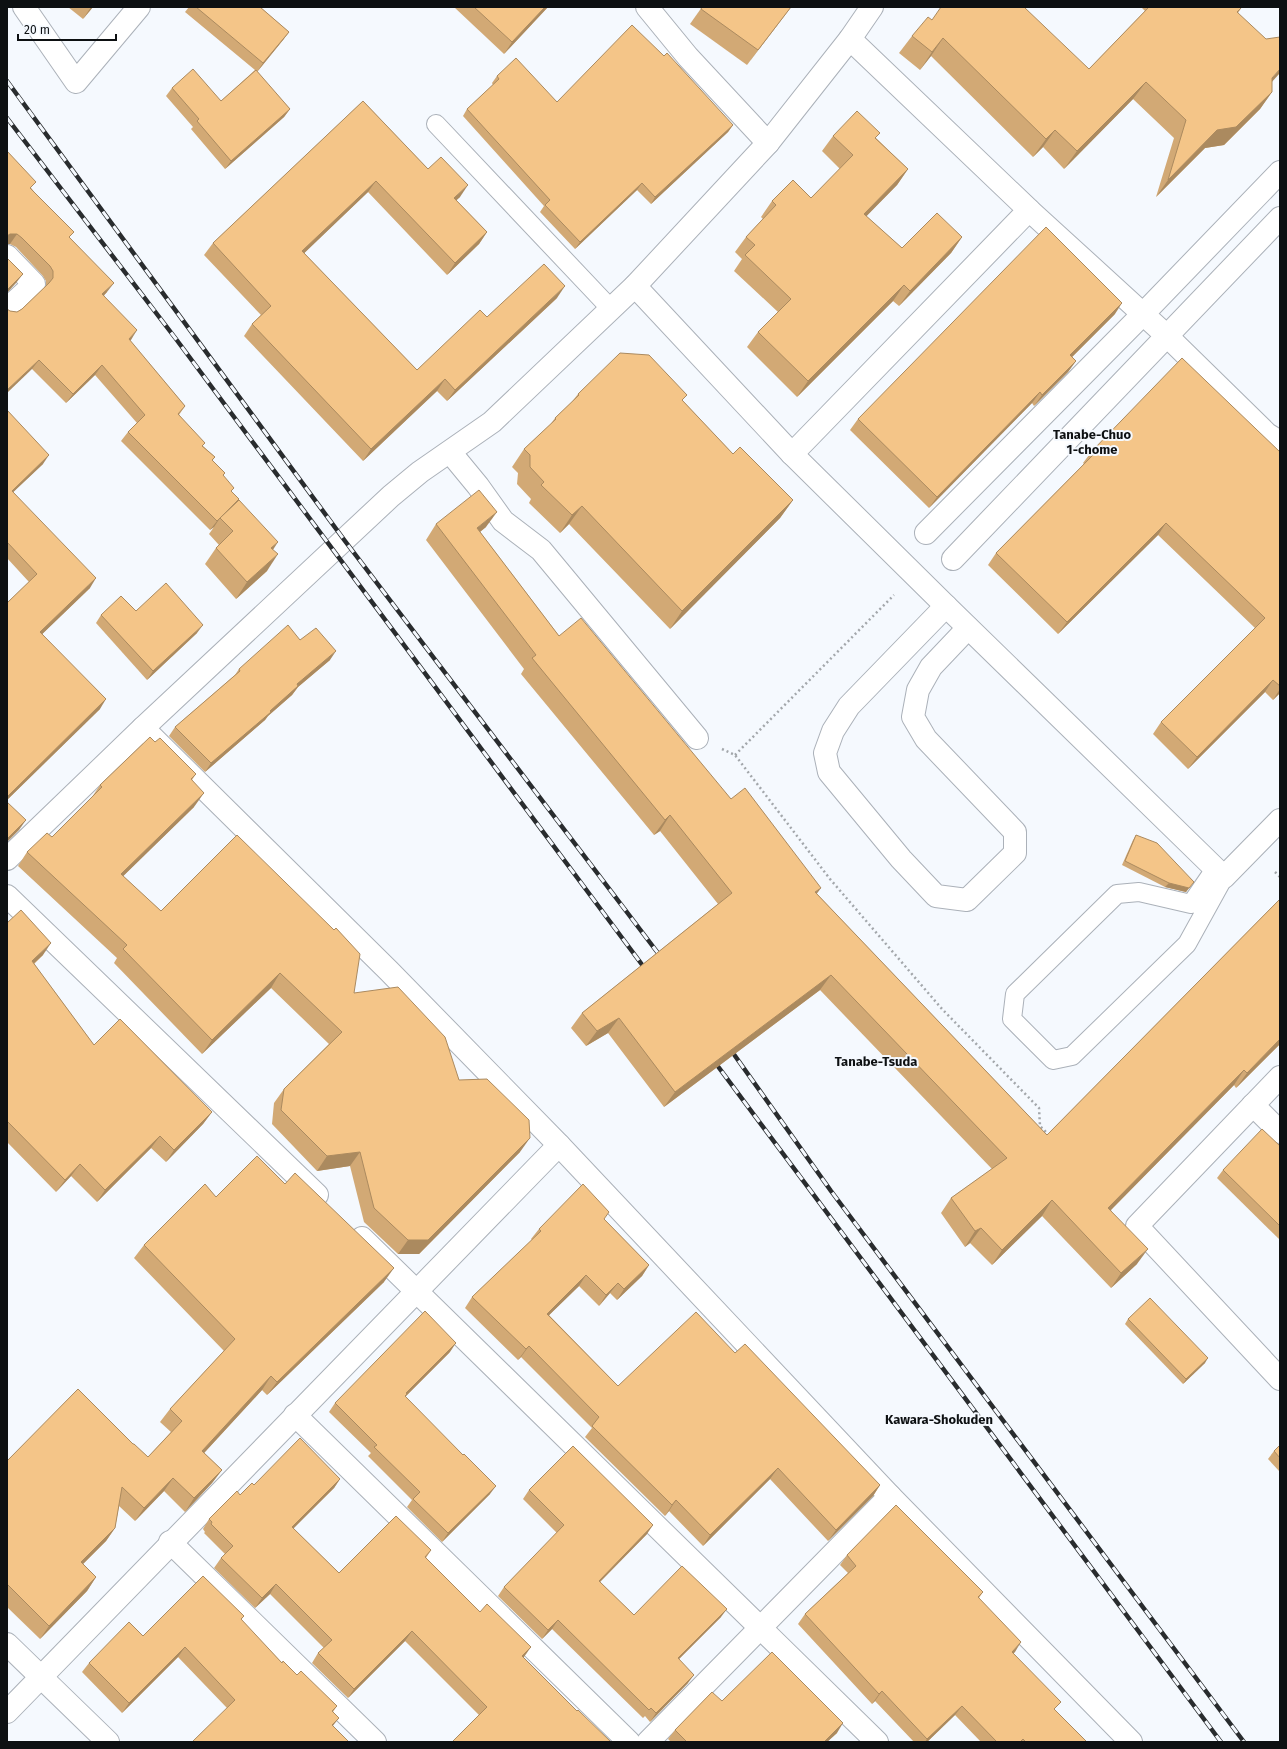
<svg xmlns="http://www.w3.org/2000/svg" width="1287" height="1749" font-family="'Fira Sans',sans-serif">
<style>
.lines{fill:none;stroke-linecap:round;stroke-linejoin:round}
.service-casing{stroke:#abb1b9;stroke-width:20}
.pedestrian-casing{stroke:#abb1b9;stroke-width:24}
.minor-casing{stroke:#abb1b9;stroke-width:24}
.tertiary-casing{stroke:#abb1b9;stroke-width:24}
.path{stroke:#a3a7ab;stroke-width:2.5;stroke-dasharray:2 3;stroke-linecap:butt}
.service{stroke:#fff;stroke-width:18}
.pedestrian{stroke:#fff;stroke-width:22}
.minor{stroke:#fff;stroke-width:22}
.tertiary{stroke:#fff;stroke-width:22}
.rail-casing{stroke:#292c2e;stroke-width:4.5}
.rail{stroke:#f5f9fe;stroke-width:3;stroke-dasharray:9;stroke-linecap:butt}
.wall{fill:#d2a975}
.shaded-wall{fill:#ab8a5f}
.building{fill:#f4c588;stroke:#ab8a5f}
.labels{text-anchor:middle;stroke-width:4;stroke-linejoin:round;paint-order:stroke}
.neighbourhood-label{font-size:13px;font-weight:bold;fill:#0d1012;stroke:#f5f9fe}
</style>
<rect width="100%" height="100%" fill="#f5f9fe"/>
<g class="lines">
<g class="service-casing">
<g id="service">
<polyline points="436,124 611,309"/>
<polyline points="1215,869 1191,904 1139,892 1117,894 1015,994 1012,1019 1053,1060 1072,1056 1187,944 1224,877"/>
</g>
</g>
<g class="pedestrian-casing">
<g id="pedestrian">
<polyline points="1029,210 1167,336 1267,434 1280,442"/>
<polyline points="926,533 1143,314 1280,172"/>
<polyline points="953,559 1280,218"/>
</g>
</g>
<g class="minor-casing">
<g id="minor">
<polyline points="24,7 76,82 139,7"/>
<polyline points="647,7 688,57 768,143"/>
<polyline points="7,256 34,284 7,309"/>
<polyline points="635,286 792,454 946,606 1224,877 1280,820"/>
<polyline points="450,452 478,486 503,521 541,550 697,738"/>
<polyline points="792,454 1029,210 850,39"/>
<polyline points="946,606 849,706 833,731 825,753 829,772 901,859 936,896 967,900 1015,853 1015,832 926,739 913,717 918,690 931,667 968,628"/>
<polyline points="143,728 389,971 559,1145 890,1496 1131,1742"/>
<polyline points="7,896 317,1195"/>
<polyline points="1280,1077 1137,1226 1280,1379"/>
<polyline points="1253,1105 1280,1132"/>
<polyline points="362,1238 877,1742"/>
<polyline points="295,1415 629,1742"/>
<polyline points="170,1542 375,1742"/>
<polyline points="7,1644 108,1742"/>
<polyline points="7,1712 559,1145"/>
<polyline points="648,1742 890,1496"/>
</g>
</g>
<g class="tertiary-casing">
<polyline id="tertiary" points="7,859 143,728 391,496 420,472 492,422 635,286 768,143 850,39 872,7"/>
</g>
<g class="path">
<polyline points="722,749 735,755 830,879 942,1009 1039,1108 1040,1126 1049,1135"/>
<polyline points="735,755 894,595"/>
<polyline points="1275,872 1280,877"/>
</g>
<use href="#service" class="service"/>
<use href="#pedestrian" class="pedestrian"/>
<use href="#minor" class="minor"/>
<use href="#tertiary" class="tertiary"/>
<g class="rail-casing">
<g id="rail">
<polyline points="7,81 345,541 664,961"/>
<polyline points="7,118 176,339 649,974"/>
<polyline points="728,1046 831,1191 1244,1742"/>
<polyline points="711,1057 1221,1742"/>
</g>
</g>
<use href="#rail" class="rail"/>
</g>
<g class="wall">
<polygon points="68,7 93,7 83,19"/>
<polygon points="189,7 260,7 289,32 283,40 257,72 290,109 284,117 225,169 191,129 193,127 166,96 172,88 221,101 255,70 185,12"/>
<polygon points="454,7 548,7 504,54"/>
<polygon points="702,7 791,7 747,65 690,24"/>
<polygon points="1141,7 1242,7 1238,13 1272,82 1272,92 1260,109 1224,145 1205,148 1156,197 1174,138 1133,99 1064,169 1043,147 1033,157 931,56 920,70 899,53 912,36 932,20 1089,69 1145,11"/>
<polygon points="497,76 557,102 733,125 728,132 651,204 637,190 575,249 540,212 544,206 463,116 467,109 493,85 492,83"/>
<polygon points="363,101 428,169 460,197 456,200 487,232 479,244 447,275 368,192 304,253 417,370 487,317 557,298 447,401 437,391 363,461 244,336 252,324 261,315 204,255 213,243"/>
<polygon points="833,136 876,138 908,169 897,185 866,216 902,248 962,237 951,253 899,306 893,301 797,397 747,347 758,332 778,312 734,271 742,259 735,252 746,237 763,219 761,217 772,201 811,198 840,169 822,151"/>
<polygon points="7,151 32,189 70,238 107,292 104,295 130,341 185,406 179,415 203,446 215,457 212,461 225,473 223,476 231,491 239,499 236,503 273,550 267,571 236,599 205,564 216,548 219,545 209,534 214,527 210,530 121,441 128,432 137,423 95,375 66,403 32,369 10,311 17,312 22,309 46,286 46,281 43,276 16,247 10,244 7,244"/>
<polygon points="1115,314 1072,357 1076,361 1068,372 1034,406 1032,403 929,508 850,430 858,419"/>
<polygon points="578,394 683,401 733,454 793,500 780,518 670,629 569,524 560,533 529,503 531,499 517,484 518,473 512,467 524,449 550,425 555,418 571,403"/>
<polygon points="7,410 43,464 13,492 90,588 42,634 100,709 7,800 7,603 29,582 7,558"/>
<polygon points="1092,451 1280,452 1280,693 1273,700 1265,692 1188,769 1153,734 1161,722 1255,628 1158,535 1058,634 988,565 996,553 1084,464 1083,463"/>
<polygon points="436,524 486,527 480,532 559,636 731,799 817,894 1047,1135 1280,899 1280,1044 1236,1088 1234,1085 1111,1210 1137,1264 1111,1288 1042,1216 992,1265 970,1243 965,1247 941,1213 951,1198 992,1169 820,990 664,1107 608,1033 586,1046 571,1028 582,1013 718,904 660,831 654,835 521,674 524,669 426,540"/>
<polygon points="136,611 197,633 147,680 96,623 101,615"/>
<polygon points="300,640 330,660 298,687 292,695 268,716 265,720 205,772 169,736 175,727 235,675 239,669"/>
<polygon points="155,742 196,774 192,780 194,807 123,876 161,911 354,993 459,1080 520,1152 419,1254 398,1254 364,1222 350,1166 317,1171 272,1124 274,1103 284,1089 329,1044 271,988 202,1054 114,963 117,958 18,866 27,852 52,837 92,797 100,785"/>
<polygon points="1136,835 1189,888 1186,892 1165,887 1122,865 1133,840"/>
<polygon points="7,923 43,955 34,964 94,1045 212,1112 203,1124 166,1162 151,1148 97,1202 71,1176 56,1192 7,1142"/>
<polygon points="1280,1146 1280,1240 1217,1178 1223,1170"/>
<polygon points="285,1184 384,1282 267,1395 262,1390 204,1453 222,1470 212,1483 185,1512 164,1491 135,1521 119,1506 115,1528 106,1541 83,1564 96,1577 87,1591 40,1639 7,1607 7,1461 133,1444 148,1457 171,1432 160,1422 170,1409 224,1351 134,1258 144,1245 216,1197"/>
<polygon points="604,1219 649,1265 642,1276 617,1300 610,1293 599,1306 579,1286 549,1315 618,1386 735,1353 880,1485 873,1496 828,1541 770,1479 703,1546 669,1511 665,1516 585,1437 592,1428 521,1357 518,1360 465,1308 472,1297 532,1240 531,1239 539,1229"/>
<polygon points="1128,1319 1205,1363 1183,1384 1125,1324"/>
<polygon points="450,1352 405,1397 490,1494 442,1542 407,1507 412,1500 368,1456 371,1453 329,1412 335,1403"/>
<polygon points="1280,1445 1280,1472 1268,1459 1274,1451"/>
<polygon points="340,1479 334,1488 293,1528 339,1573 431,1550 426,1558 524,1658 577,1711 611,1742 479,1715 405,1641 348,1698 312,1663 318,1653 324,1648 270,1594 255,1608 214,1568 221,1558 225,1554 204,1533 205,1532 203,1529 209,1519 254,1485"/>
<polygon points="529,1490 647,1534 600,1582 634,1615 721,1617 679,1659 688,1683 650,1722 645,1716 643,1718 552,1629 542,1639 498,1596 504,1587 557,1533 523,1499"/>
<polygon points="847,1555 983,1592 979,1598 1015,1652 1013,1653 1055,1710 1087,1742 981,1742 955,1715 927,1742 914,1742 875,1701 872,1704 798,1624 805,1614 848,1573 840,1565"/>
<polygon points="244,1616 241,1620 282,1663 337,1706 333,1712 333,1726 227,1708 178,1657 122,1713 82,1672 89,1663 143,1636"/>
<polygon points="722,1701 837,1733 827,1742 671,1742 668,1739 675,1730"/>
</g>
<g class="shaded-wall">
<polygon points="91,7 93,7 83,19"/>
<polygon points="545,7 548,7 504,54 512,42"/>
<polygon points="791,7 747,65 758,50"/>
<polygon points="289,32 283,40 257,72 263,63"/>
<polygon points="943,38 931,56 920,70 932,52"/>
<polygon points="1280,69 1280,73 1260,95 1272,78"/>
<polygon points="1146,82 1133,99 1064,169 1077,151"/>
<polygon points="1272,92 1260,109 1224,145 1205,148 1156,197 1168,180 1217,130"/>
<polygon points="290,109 284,117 225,169 231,161"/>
<polygon points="733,125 728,132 651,204 655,197"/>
<polygon points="1055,130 1043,147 1033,157 1046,139"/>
<polygon points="908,169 897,185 853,230 864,214"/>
<polygon points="376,181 368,192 294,263 302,251"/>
<polygon points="642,183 637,190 575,249 580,242"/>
<polygon points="468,185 460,197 446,210 454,198"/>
<polygon points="487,232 479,244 447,275 455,263"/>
<polygon points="10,234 17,234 10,244 7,244 7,236"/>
<polygon points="962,237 951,253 899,306 910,291"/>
<polygon points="23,274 16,283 7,293 7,290"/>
<polygon points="114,283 107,292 96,304 102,294"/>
<polygon points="904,285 893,301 797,397 808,381"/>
<polygon points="565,286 557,298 447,401 455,390"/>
<polygon points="1122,303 1115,314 1062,367 1070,355"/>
<polygon points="137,330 131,340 122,349 129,339"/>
<polygon points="39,360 32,369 7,393 7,390"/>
<polygon points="1076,361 1068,372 1034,406 1042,395"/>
<polygon points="102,365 95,375 66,403 73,394"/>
<polygon points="445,379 437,391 363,461 371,449"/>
<polygon points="1040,392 1032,403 929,508 937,497"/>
<polygon points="49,455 43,464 7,498 12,491"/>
<polygon points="239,499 232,509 220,518 214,527 210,530 217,521"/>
<polygon points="793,500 780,518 670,629 682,611"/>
<polygon points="582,506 569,524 560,533 572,515"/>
<polygon points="497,512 486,527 466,543 477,528"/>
<polygon points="1166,523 1158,535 1058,634 1067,622"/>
<polygon points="278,542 267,559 271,548"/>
<polygon points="278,554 267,571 236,599 247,582"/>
<polygon points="96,578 90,588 34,642 40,632"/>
<polygon points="203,625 197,633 147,680 153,671"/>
<polygon points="336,651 330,660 298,687 292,695 268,716 265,720 205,772 211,763 270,711 297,684"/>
<polygon points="1273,680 1265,692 1188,769 1197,757"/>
<polygon points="1280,689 1280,693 1273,700"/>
<polygon points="106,699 100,709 7,800 7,797"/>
<polygon points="204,793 194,807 111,888 121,874"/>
<polygon points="670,815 660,831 654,835 665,820"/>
<polygon points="26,820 19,830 7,842 7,839"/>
<polygon points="1169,883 1189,888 1186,892 1165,887"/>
<polygon points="821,888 810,903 815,892"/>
<polygon points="51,943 43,955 23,973 32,961"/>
<polygon points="280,973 271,988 202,1054 212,1040"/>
<polygon points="831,975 820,990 664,1107 675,1092"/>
<polygon points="619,1018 608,1033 586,1046 597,1031"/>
<polygon points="1280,1039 1280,1044 1236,1088 1247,1073"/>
<polygon points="1244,1070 1234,1085 1098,1223 1108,1208"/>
<polygon points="212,1112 203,1124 166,1162 174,1150"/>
<polygon points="160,1136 151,1148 97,1202 105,1190"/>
<polygon points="530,1138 520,1152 419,1254 398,1254 408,1240"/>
<polygon points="360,1152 350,1166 317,1171 327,1156"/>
<polygon points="80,1164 71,1176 56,1192 65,1180"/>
<polygon points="1052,1200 1042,1216 992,1265 1002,1250"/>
<polygon points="981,1228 970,1243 965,1247 975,1231"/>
<polygon points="1148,1249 1137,1264 1111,1288 1121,1273"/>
<polygon points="649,1265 642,1276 617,1300 624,1289"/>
<polygon points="394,1268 384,1282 267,1395 277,1382"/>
<polygon points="586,1275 579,1286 540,1324 547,1314"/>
<polygon points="618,1283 610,1293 599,1306 606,1295"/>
<polygon points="456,1343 450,1352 406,1396 401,1403 406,1393"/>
<polygon points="529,1346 521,1357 518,1360 526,1349"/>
<polygon points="1208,1358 1205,1363 1183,1384 1186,1379"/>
<polygon points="271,1376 262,1390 193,1465 202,1451"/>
<polygon points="778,1468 770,1479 703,1546 710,1535"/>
<polygon points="222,1470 212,1483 185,1512 194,1498"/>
<polygon points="173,1478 164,1491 135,1521 144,1508"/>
<polygon points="340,1479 334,1488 285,1537 292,1527"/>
<polygon points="880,1485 873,1496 828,1541 836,1530"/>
<polygon points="496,1486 490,1494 442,1542 448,1533"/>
<polygon points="676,1500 669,1511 665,1516 672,1505"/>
<polygon points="653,1525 647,1534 593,1589 599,1581"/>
<polygon points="115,1528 106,1541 71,1576 81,1562"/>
<polygon points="96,1577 87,1591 40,1639 49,1626"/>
<polygon points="276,1584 270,1594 255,1608 262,1598"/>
<polygon points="727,1609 721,1617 671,1667 678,1658"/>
<polygon points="558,1620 552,1629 542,1639 548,1630"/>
<polygon points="412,1631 405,1641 348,1698 354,1689"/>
<polygon points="1021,1642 1015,1652 1005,1661 1012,1652"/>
<polygon points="185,1647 178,1657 122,1713 129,1703"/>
<polygon points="531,1647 524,1657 516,1666 522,1656"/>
<polygon points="694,1675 688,1683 650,1722 656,1713"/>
<polygon points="882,1691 875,1701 872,1704 879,1694"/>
<polygon points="962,1706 955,1715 927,1742 925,1742 927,1739"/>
<polygon points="339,1718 332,1727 332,1725"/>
<polygon points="843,1723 837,1733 827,1742 824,1742"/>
</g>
<g class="building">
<polygon points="196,7 260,7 289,32 263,63"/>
<polygon points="474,7 545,7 512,42"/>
<polygon points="702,7 791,7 758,50 701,9"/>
<polygon points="941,7 1024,7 1089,69 1149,7 1242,7 1237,12 1266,39 1280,37 1280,69 1272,78 1272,92 1236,127 1217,130 1168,180 1186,120 1146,82 1077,151 1055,130 1046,139 943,38 932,52 912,36 928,17 932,20"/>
<polygon points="632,25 664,56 667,53 733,125 655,197 642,183 580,242 545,205 550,200 467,109 499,79 497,76 516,58 557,102"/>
<polygon points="193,69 221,101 256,70 290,109 231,161 197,121 199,119 172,88"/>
<polygon points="363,101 428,169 441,157 468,185 454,198 487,232 455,263 376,181 302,251 417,370 480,310 487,317 544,264 565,286 455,390 445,379 371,449 252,324 271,306 213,243"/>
<polygon points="857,111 880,133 875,138 908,169 864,214 902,248 937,213 962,237 910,291 904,285 808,381 758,332 791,299 745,255 755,245 746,237 776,205 772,201 793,180 811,198 853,155 833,136"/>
<polygon points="7,151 36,182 30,188 74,232 69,237 114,283 102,294 137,330 129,339 185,406 178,414 205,443 202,446 215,457 212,460 225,473 223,475 234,488 231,491 239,499 217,521 128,432 145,415 102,365 73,394 39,360 7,390 7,309 10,311 17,312 22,309 49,283 53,278 53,271 50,266 22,238 17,234 10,234 7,236"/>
<polygon points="1046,227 1122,303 1070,355 1076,361 1042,395 1040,392 937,497 858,419"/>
<polygon points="7,258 23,274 7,290"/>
<polygon points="620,353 649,355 687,395 682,400 733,454 740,447 793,500 682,611 582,506 572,515 541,485 544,482 530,467 530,455 524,449 556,419 555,418 579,395 578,394"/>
<polygon points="1182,358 1280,452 1280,686 1273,680 1197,757 1161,722 1265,618 1166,523 1067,622 996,553 1094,454 1092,451"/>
<polygon points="7,410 49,455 12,491 96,578 40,632 106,699 7,797 7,603 37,574 7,542"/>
<polygon points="479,490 497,512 477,528 559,636 581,618 731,799 745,788 821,888 815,892 1047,1135 1280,899 1280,1039 1247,1073 1244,1070 1108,1208 1148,1249 1121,1273 1052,1200 1002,1250 981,1228 975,1231 951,1198 1007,1158 831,975 675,1092 619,1018 597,1031 582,1013 732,893 670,815 665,820 532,658 536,655 436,524"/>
<polygon points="239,500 278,542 271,548 278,554 247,582 216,548 233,531 220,518"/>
<polygon points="166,583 203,625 153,671 101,615 121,596 136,611"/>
<polygon points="288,625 300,640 316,628 336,651 297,684 298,686 270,711 271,712 211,763 175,727 240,671 239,669"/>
<polygon points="150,737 155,742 160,738 196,774 191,779 204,793 121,874 161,911 237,835 334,930 336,928 360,954 354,993 398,987 445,1037 459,1080 487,1079 529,1120 530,1138 428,1240 408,1240 374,1208 360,1152 327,1156 281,1110 284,1089 342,1032 280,973 212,1040 123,949 127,945 27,852 47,833 52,837 102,787 100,785"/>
<polygon points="7,802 26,820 7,839"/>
<polygon points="1136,835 1157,843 1194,882 1189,888 1169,883 1125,861"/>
<polygon points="21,910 51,943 32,961 94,1045 120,1019 212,1112 174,1150 160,1136 105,1190 80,1164 65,1180 7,1121 7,923"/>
<polygon points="1262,1129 1280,1146 1280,1226 1223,1170"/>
<polygon points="257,1156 285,1184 295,1173 394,1268 277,1382 271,1376 202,1451 222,1470 194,1498 173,1478 144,1508 122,1487 115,1528 81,1562 96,1577 49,1626 7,1584 7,1461 78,1389 133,1444 134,1444 148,1457 182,1421 170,1409 235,1339 144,1245 205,1184 216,1197"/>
<polygon points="583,1184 609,1212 604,1219 649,1265 624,1289 618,1283 606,1295 586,1275 547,1314 618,1386 696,1312 735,1353 745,1344 880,1485 836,1530 778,1468 710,1535 676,1500 672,1505 592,1426 599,1417 529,1346 526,1349 472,1297 541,1231 539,1229"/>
<polygon points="1150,1298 1208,1358 1186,1379 1128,1319"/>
<polygon points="425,1311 456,1343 406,1393 407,1394 405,1396 463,1455 464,1454 496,1486 448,1533 413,1499 420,1492 374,1447 377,1445 335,1403"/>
<polygon points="300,1438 340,1479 292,1527 339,1573 396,1516 431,1550 425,1557 480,1612 487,1604 531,1647 522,1656 577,1711 578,1710 611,1742 452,1742 487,1707 412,1631 354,1689 318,1653 332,1640 276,1584 262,1598 221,1558 233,1546 211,1524 212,1522 209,1519 237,1491 240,1495 252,1483 254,1485"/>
<polygon points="1280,1445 1280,1458 1274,1451"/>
<polygon points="573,1446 653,1525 599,1581 634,1615 682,1566 727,1609 678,1658 694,1675 656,1713 651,1708 649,1710 558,1620 548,1630 504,1587 564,1525 529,1490"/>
<polygon points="896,1505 983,1592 978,1597 1021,1642 1012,1652 1061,1702 1054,1709 1087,1742 1026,1742 1023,1739 1020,1742 997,1742 962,1706 927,1739 882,1691 879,1694 805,1614 856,1566 847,1555"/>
<polygon points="203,1576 244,1616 241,1619 282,1663 283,1661 297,1675 301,1671 337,1706 332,1711 339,1718 332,1725 349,1742 192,1742 235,1700 185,1647 129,1703 89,1663 129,1622 143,1636"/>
<polygon points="772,1652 843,1723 824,1742 687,1742 675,1730 712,1692 722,1701"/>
</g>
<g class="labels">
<g class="neighbourhood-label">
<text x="1092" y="439">Tanabe-Chuo<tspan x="1092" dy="15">1-chome</tspan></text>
<text x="876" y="1066">Tanabe-Tsuda</text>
<text x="939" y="1424">Kawara-Shokuden</text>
</g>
</g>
<rect width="1287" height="1749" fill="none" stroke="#0d1012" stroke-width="16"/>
<path d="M18 34v6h98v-6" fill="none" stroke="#0d1012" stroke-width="2"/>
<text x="24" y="34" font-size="12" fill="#0d1012" stroke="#f5f9fe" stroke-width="3" paint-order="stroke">20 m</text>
</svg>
